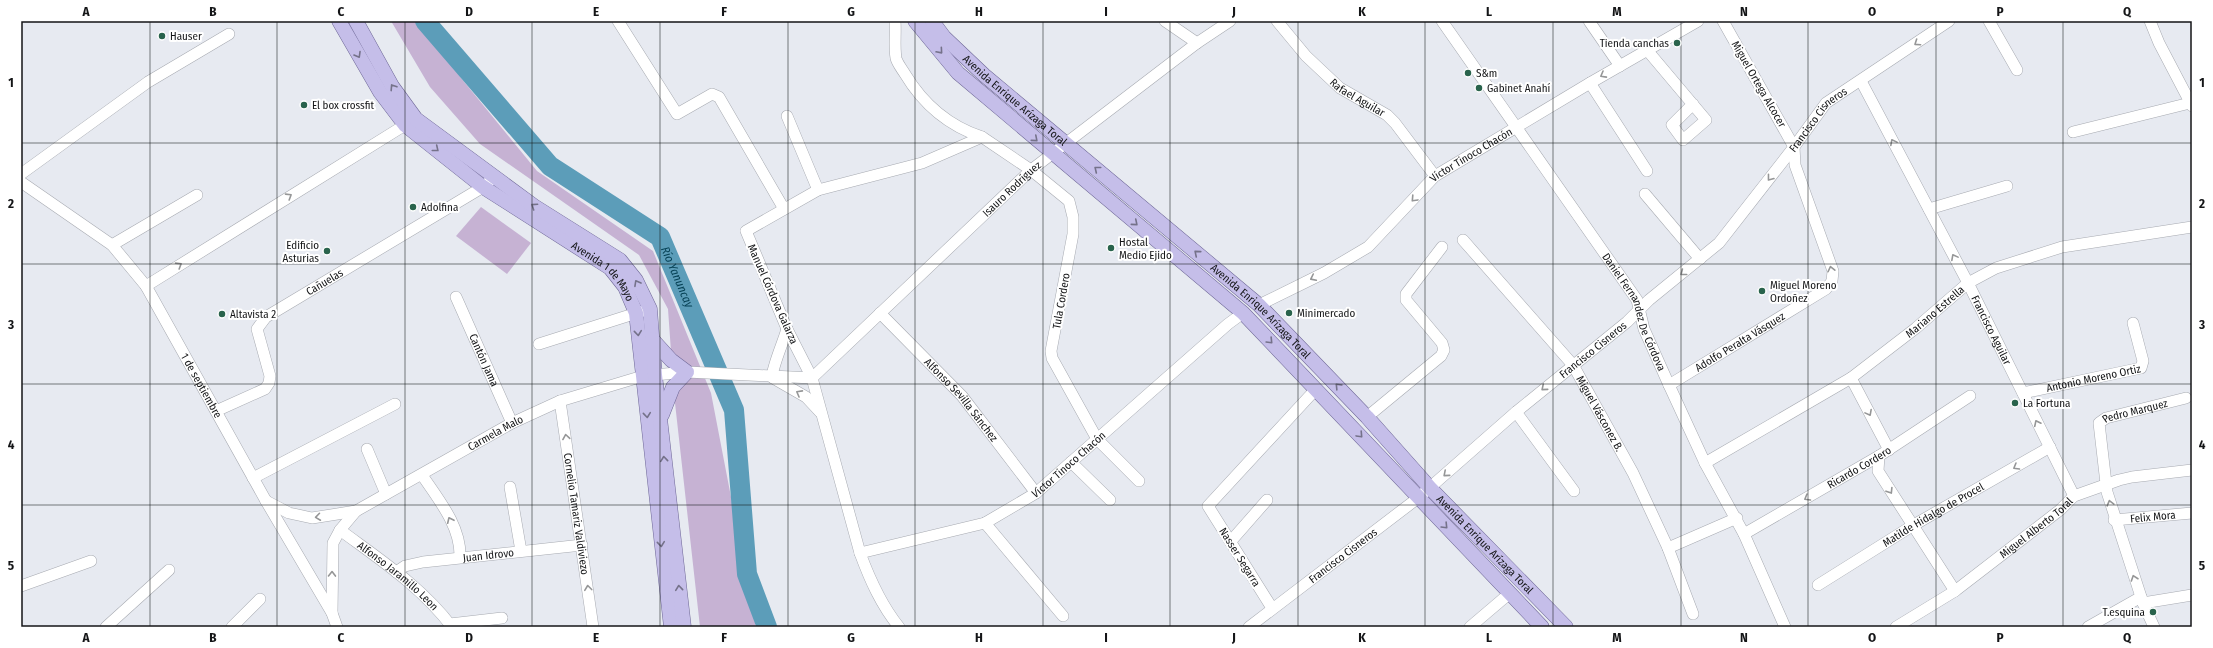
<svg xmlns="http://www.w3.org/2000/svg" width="2213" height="648" font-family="'Fira Sans Condensed',sans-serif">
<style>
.green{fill:#c6b2d3}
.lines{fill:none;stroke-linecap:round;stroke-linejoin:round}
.river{stroke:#5c9db9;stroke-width:20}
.minor-casing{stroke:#a7aab1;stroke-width:12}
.major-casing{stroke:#6e6796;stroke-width:15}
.minor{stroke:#fff;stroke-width:11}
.major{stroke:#c5bee9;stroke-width:14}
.oneway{stroke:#959697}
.oneway2{stroke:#75728a}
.grid{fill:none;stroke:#141517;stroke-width:1;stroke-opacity:0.55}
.poi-dot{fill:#29634c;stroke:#fff;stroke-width:1.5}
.labels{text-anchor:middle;stroke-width:4;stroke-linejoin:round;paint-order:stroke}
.poi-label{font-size:11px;fill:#141517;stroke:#fff;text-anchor:start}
.street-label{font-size:11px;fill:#141517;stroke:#fff}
.water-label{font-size:12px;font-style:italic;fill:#074256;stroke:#fff}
.neatline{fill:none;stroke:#141517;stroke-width:1.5}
.grid-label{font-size:13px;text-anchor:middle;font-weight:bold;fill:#141517}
</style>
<rect width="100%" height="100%" fill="#e7eaf1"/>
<g class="green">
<polygon points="391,21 428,21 461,78 537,171 653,251 711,393 756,627 700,627 674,394 668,309 639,255 480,144 430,87"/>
<polygon points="481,207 531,243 507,274 456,236"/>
</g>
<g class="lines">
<path class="river" id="s1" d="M425,21l125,145 110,71 74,173 13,164 20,53"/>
<g class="minor-casing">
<g id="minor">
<polyline points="618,21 677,114 712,94 719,97 784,209"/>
<path d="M895,21c1,12 -1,25 1,37 1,5 6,11 9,16 18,30 44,52 77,63"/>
<polyline points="1165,21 1197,43"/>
<path id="s2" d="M1277,21l29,35 34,32 47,27 8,8 40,53"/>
<path id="s3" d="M1442,21l195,279 7,29 25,56 36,78 39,71 41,93"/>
<polyline points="1589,21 1620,66"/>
<polyline points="1989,21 2017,70"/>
<polyline points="2150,21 2159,43 2192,106"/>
<polyline points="1647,50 1706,120 1683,140 1672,125 1693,104"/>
<path id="s4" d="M1861,81l107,202 106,213"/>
<polyline points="1590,83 1647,171"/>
<polyline points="787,116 818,190"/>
<polyline points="2073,132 2190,103"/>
<polyline points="21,174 148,82 229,34"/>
<path id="s5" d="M21,182l91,63 34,41 120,215 66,112 5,14"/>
<polyline points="1645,194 1700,259"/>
<polyline points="1929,209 2007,186"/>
<path id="s6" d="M1463,240l110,125 60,108 35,75 25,66"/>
<polyline points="112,245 197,195"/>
<polyline points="146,286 405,125"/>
<path id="s7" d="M456,297l56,126"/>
<path id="s8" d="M1259,305l65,-32 44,-26 67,-71 155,-93 108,-62"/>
<path id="s9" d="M880,313l82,83 74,97"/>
<polyline points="539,344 643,311"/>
<path d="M772,377c1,-12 11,-34 15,-48"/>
<polyline points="773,378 806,397 820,412"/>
<polyline points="1851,378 1889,450"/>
<path id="s10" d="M1669,385l157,-96 6,-8 1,-10 -38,-106 -1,-18 -71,-126"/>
<path id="s11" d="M2023,393l118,-25 2,-7 -10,-38"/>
<path id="s12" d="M560,401l33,226"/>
<path id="s13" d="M216,411l49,-22 4,-6 1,-7 -13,-47 9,-12 217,-130 11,-10"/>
<polyline points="1516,412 1574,491"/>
<polyline points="1367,417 1441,356 1444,350 1442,343 1406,300 1406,294 1442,247"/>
<polyline points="367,449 386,494"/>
<polyline points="1879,456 1878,471 1955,591"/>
<polyline points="1071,462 1110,500"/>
<path id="s14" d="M1705,463l146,-85 65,-50 52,-45 28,-15 66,-21 130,-20"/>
<path d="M422,475c16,24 39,51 38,82"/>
<polyline points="253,478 395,404"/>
<polyline points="510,487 521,551"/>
<path id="s15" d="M266,501l23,12 23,5 44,-7 156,-88 48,-22 83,-25 44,-4 125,6 219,-208 166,-127 33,-22"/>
<path id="s16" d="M2114,520l78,-7"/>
<polyline points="985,523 1063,616"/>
<path id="s17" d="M340,530c39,29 82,57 112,97"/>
<path id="s18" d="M1744,534l135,-78 91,-60"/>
<polyline points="1231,541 1267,500"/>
<polyline points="1668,548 1737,518"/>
<path id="s19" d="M860,553l125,-30 51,-30 192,-169 15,-11"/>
<path id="s20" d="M396,572l9,-6 18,-4 159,-17"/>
<path id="s21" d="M1818,585l94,-59 138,-79"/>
<polyline points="21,586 91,561"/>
<polyline points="2143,603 2192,595"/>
<polyline points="1272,608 1208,506 1316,389"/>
<polyline points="332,613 333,543 340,530 356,511"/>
<polyline points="450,624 502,618"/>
<polyline points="106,627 169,570"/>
<polyline points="232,627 260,599"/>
<path d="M899,627c-18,-22 -29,-47 -39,-74l-48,-175 -25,-49 -41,-98 72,-41 104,-27 60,-26 49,33 38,31 4,16v17l-22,117 1,7 45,81 42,42"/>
<path id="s22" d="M1249,627l169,-129 98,-86 111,-90 22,-22 70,-57 75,-96 32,-44 123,-82"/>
<polyline points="1470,627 1510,593"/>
<path id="s23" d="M1896,627l59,-36 105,-81 14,-14 45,-16 13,-3 60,-7"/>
<polyline points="2088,627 2141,597"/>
<path id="s24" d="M2154,627l-11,-24 -36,-111 -8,-69 7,-5 80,-20"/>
</g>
</g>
<g class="major-casing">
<g id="major">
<path id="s25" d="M339,21l41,71 25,33 78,62 127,81 15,19 11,26 35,314"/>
<polyline points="356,21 392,86 416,119 534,206 620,260 636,280 650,309 655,375 684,627"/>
<polyline points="915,21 958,73 1243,313 1542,627"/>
<path id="s26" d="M932,21l12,16 40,38 275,230 108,112 63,71 136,139"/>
<polyline points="652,339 671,360 687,372 673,387 662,415"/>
</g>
</g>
<use href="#minor" class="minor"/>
<use href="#major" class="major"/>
</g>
<defs><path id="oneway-chevron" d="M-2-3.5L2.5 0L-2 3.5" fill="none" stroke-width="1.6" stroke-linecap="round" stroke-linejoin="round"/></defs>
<g class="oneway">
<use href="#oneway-chevron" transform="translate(1917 43) rotate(146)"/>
<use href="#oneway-chevron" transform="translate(1603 75) rotate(151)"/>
<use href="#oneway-chevron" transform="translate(1893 142) rotate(-118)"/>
<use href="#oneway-chevron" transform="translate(1770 178) rotate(128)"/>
<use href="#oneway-chevron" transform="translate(289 196) rotate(-32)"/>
<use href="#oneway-chevron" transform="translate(1414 199) rotate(133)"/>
<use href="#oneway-chevron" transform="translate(1954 257) rotate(-118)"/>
<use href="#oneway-chevron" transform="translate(179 265) rotate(-32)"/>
<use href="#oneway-chevron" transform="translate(1831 269) rotate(-103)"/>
<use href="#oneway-chevron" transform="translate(1683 273) rotate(142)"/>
<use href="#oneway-chevron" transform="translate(1313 278) rotate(154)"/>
<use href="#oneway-chevron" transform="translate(1544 388) rotate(140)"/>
<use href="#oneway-chevron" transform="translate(799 393) rotate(-151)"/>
<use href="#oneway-chevron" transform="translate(1869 413) rotate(62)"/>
<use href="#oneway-chevron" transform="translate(2037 423) rotate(-116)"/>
<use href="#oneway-chevron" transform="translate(566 437) rotate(-99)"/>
<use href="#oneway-chevron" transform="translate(2016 467) rotate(150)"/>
<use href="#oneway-chevron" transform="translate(1446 474) rotate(139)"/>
<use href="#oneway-chevron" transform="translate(1890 491) rotate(58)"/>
<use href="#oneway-chevron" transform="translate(1807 498) rotate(150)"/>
<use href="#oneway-chevron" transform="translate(2110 503) rotate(-105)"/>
<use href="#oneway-chevron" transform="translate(318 517) rotate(172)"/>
<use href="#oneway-chevron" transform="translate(450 520) rotate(-115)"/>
<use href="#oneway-chevron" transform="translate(332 574) rotate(-89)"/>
<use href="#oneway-chevron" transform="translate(2134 578) rotate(-109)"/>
<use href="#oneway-chevron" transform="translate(588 588) rotate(-97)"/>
</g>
<g class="oneway2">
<use href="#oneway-chevron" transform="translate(940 51) rotate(49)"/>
<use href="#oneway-chevron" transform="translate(358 55) rotate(60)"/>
<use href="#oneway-chevron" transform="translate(393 87) rotate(-123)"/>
<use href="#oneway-chevron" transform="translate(1035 139) rotate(41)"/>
<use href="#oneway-chevron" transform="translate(436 149) rotate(39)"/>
<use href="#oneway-chevron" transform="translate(1097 169) rotate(-141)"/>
<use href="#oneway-chevron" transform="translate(534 206) rotate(-146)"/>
<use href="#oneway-chevron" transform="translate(1135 223) rotate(40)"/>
<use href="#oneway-chevron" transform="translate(1197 253) rotate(-140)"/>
<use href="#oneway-chevron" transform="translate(637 283) rotate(-119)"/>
<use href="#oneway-chevron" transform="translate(638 333) rotate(84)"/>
<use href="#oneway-chevron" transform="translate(1270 341) rotate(46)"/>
<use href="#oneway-chevron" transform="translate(1338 386) rotate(-134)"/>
<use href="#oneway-chevron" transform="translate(647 415) rotate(84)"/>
<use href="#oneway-chevron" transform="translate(1360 435) rotate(47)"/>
<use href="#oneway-chevron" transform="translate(664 459) rotate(-96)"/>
<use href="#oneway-chevron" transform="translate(1445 526) rotate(46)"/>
<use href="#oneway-chevron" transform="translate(661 544) rotate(84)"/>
<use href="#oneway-chevron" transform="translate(679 588) rotate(-96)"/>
</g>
<path class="grid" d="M150,21v606M277,21v606M405,21v606M532,21v606M660,21v606M788,21v606M915,21v606M1043,21v606M1170,21v606M1298,21v606M1425,21v606M1553,21v606M1681,21v606M1808,21v606M1936,21v606M2063,21v606M21,143h2171M21,264h2171M21,384h2171M21,505h2171"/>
<g class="poi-dot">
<circle cx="162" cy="36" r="4"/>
<circle cx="1677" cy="43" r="4"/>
<circle cx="1468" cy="73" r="4"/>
<circle cx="1479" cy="88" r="4"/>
<circle cx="304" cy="105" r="4"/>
<circle cx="413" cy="207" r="4"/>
<circle cx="1111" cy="248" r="4"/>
<circle cx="327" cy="251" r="4"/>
<circle cx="1762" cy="291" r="4"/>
<circle cx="1289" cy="313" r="4"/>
<circle cx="222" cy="314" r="4"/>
<circle cx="2015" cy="403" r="4"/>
<circle cx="2153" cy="612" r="4"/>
</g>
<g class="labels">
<g class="poi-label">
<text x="170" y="40">Hauser</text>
<text x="1669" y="47" text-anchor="end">Tienda canchas</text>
<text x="1476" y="77">S&amp;m</text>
<text x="1487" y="92">Gabinet Anahí</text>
<text x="312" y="109">El box crossfit</text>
<text x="421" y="211">Adolfina</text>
<text x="1119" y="246">Hostal<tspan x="1119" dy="13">Medio Ejido</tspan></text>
<text x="319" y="249" text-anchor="end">Edificio<tspan x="319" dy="13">Asturias</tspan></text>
<text x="1770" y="289">Miguel Moreno<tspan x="1770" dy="13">Ordoñez</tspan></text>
<text x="1297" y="317">Minimercado</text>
<text x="230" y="318">Altavista 2</text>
<text x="2023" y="407">La Fortuna</text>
<text x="2145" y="616" text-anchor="end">T.esquina</text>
</g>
<g class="street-label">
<text transform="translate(1759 84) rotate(60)" y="4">Miguel Ortega Alcocer</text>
<text dy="4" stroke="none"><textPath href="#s2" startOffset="112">Rafael Aguilar</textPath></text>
<text dy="4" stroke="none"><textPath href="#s26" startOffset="115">Avenida Enrique Arízaga Toral</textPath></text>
<text dy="4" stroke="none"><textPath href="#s22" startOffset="766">Francisco Cisneros</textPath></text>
<text dy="4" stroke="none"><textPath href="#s8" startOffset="263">Víctor Tinoco Chacón</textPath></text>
<text dy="4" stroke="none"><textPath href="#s15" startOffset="857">Isauro Rodríguez</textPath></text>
<text dy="4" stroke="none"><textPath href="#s25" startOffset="371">Avenida 1 de Mayo</textPath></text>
<text dy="4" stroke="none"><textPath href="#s13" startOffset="200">Cañuelas</textPath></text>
<text transform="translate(773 294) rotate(66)" y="4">Manuel Córdova Galarza</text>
<text transform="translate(1061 301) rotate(-80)" y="4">Tula Cordero</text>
<text dy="4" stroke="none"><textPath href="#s26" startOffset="439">Avenida Enrique Arízaga Toral</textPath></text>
<text dy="4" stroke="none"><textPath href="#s14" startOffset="276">Mariano Estrella</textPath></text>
<text dy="4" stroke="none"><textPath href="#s3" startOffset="350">Daniel Fernandez De Córdova</textPath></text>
<text dy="4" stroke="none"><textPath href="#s4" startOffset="281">Francisco Aguilar</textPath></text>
<text dy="4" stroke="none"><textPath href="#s10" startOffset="83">Adolfo Peralta Vásquez</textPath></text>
<text dy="4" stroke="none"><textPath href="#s22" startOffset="442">Francisco Cisneros</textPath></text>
<text dy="4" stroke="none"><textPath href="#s7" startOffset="69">Cantón Jama</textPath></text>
<text dy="4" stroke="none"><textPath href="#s11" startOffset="72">Antonio Moreno Ortiz</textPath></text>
<text dy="4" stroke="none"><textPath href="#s5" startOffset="278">1 de septiembre</textPath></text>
<text dy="4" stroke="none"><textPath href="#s9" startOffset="119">Alfonso Sevilla Sánchez</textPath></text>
<text dy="4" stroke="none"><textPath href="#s24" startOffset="251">Pedro Marquez</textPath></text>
<text dy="4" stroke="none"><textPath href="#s6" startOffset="222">Miguel Vásconez B.</textPath></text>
<text dy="4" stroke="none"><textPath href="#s15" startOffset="254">Carmela Malo</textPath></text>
<text dy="4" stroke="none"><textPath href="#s19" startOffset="231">Víctor Tinoco Chacón</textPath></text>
<text dy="4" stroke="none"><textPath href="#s18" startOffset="133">Ricardo Cordero</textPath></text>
<text dy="4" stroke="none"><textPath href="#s12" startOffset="114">Cornelio Tamariz Valdiviezo</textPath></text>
<text dy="4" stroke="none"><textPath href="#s21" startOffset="135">Matilde Hidalgo de Procel</textPath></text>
<text dy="4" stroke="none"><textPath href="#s16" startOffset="39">Felix Mora</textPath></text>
<text dy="4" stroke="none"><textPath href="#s23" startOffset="172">Miguel Alberto Toral</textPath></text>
<text dy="4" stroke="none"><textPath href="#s26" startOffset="763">Avenida Enrique Arízaga Toral</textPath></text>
<text dy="4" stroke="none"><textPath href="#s20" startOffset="95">Juan Idrovo</textPath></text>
<text dy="4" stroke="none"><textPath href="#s22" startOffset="118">Francisco Cisneros</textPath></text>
<text transform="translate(1240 557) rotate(58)" y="4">Nasser Segarra</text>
<text dy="4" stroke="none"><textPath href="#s17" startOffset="74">Alfonso Jaramillo Leon</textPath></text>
</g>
<g class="water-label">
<text dy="4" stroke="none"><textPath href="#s1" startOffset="366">Río Yanuncay</textPath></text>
</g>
</g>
<rect width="2213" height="648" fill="none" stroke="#ffffff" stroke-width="44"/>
<rect x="22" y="22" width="2169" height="604" class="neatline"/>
<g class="grid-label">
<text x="86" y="16">A</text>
<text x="213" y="16">B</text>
<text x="341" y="16">C</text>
<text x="469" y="16">D</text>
<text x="596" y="16">E</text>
<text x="724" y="16">F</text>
<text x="851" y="16">G</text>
<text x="979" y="16">H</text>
<text x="1106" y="16">I</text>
<text x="1234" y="16">J</text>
<text x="1362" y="16">K</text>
<text x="1489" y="16">L</text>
<text x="1617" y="16">M</text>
<text x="1744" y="16">N</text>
<text x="1872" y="16">O</text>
<text x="2000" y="16">P</text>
<text x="2127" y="16">Q</text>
<text x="11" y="87">1</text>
<text x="2202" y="87">1</text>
<text x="11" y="208">2</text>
<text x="2202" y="208">2</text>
<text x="11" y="329">3</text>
<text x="2202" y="329">3</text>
<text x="11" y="449">4</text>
<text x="2202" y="449">4</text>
<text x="11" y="570">5</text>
<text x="2202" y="570">5</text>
<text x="86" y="642">A</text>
<text x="213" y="642">B</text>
<text x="341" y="642">C</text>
<text x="469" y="642">D</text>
<text x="596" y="642">E</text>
<text x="724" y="642">F</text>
<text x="851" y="642">G</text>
<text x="979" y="642">H</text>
<text x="1106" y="642">I</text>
<text x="1234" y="642">J</text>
<text x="1362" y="642">K</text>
<text x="1489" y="642">L</text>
<text x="1617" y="642">M</text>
<text x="1744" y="642">N</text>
<text x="1872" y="642">O</text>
<text x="2000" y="642">P</text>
<text x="2127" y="642">Q</text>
</g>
</svg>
